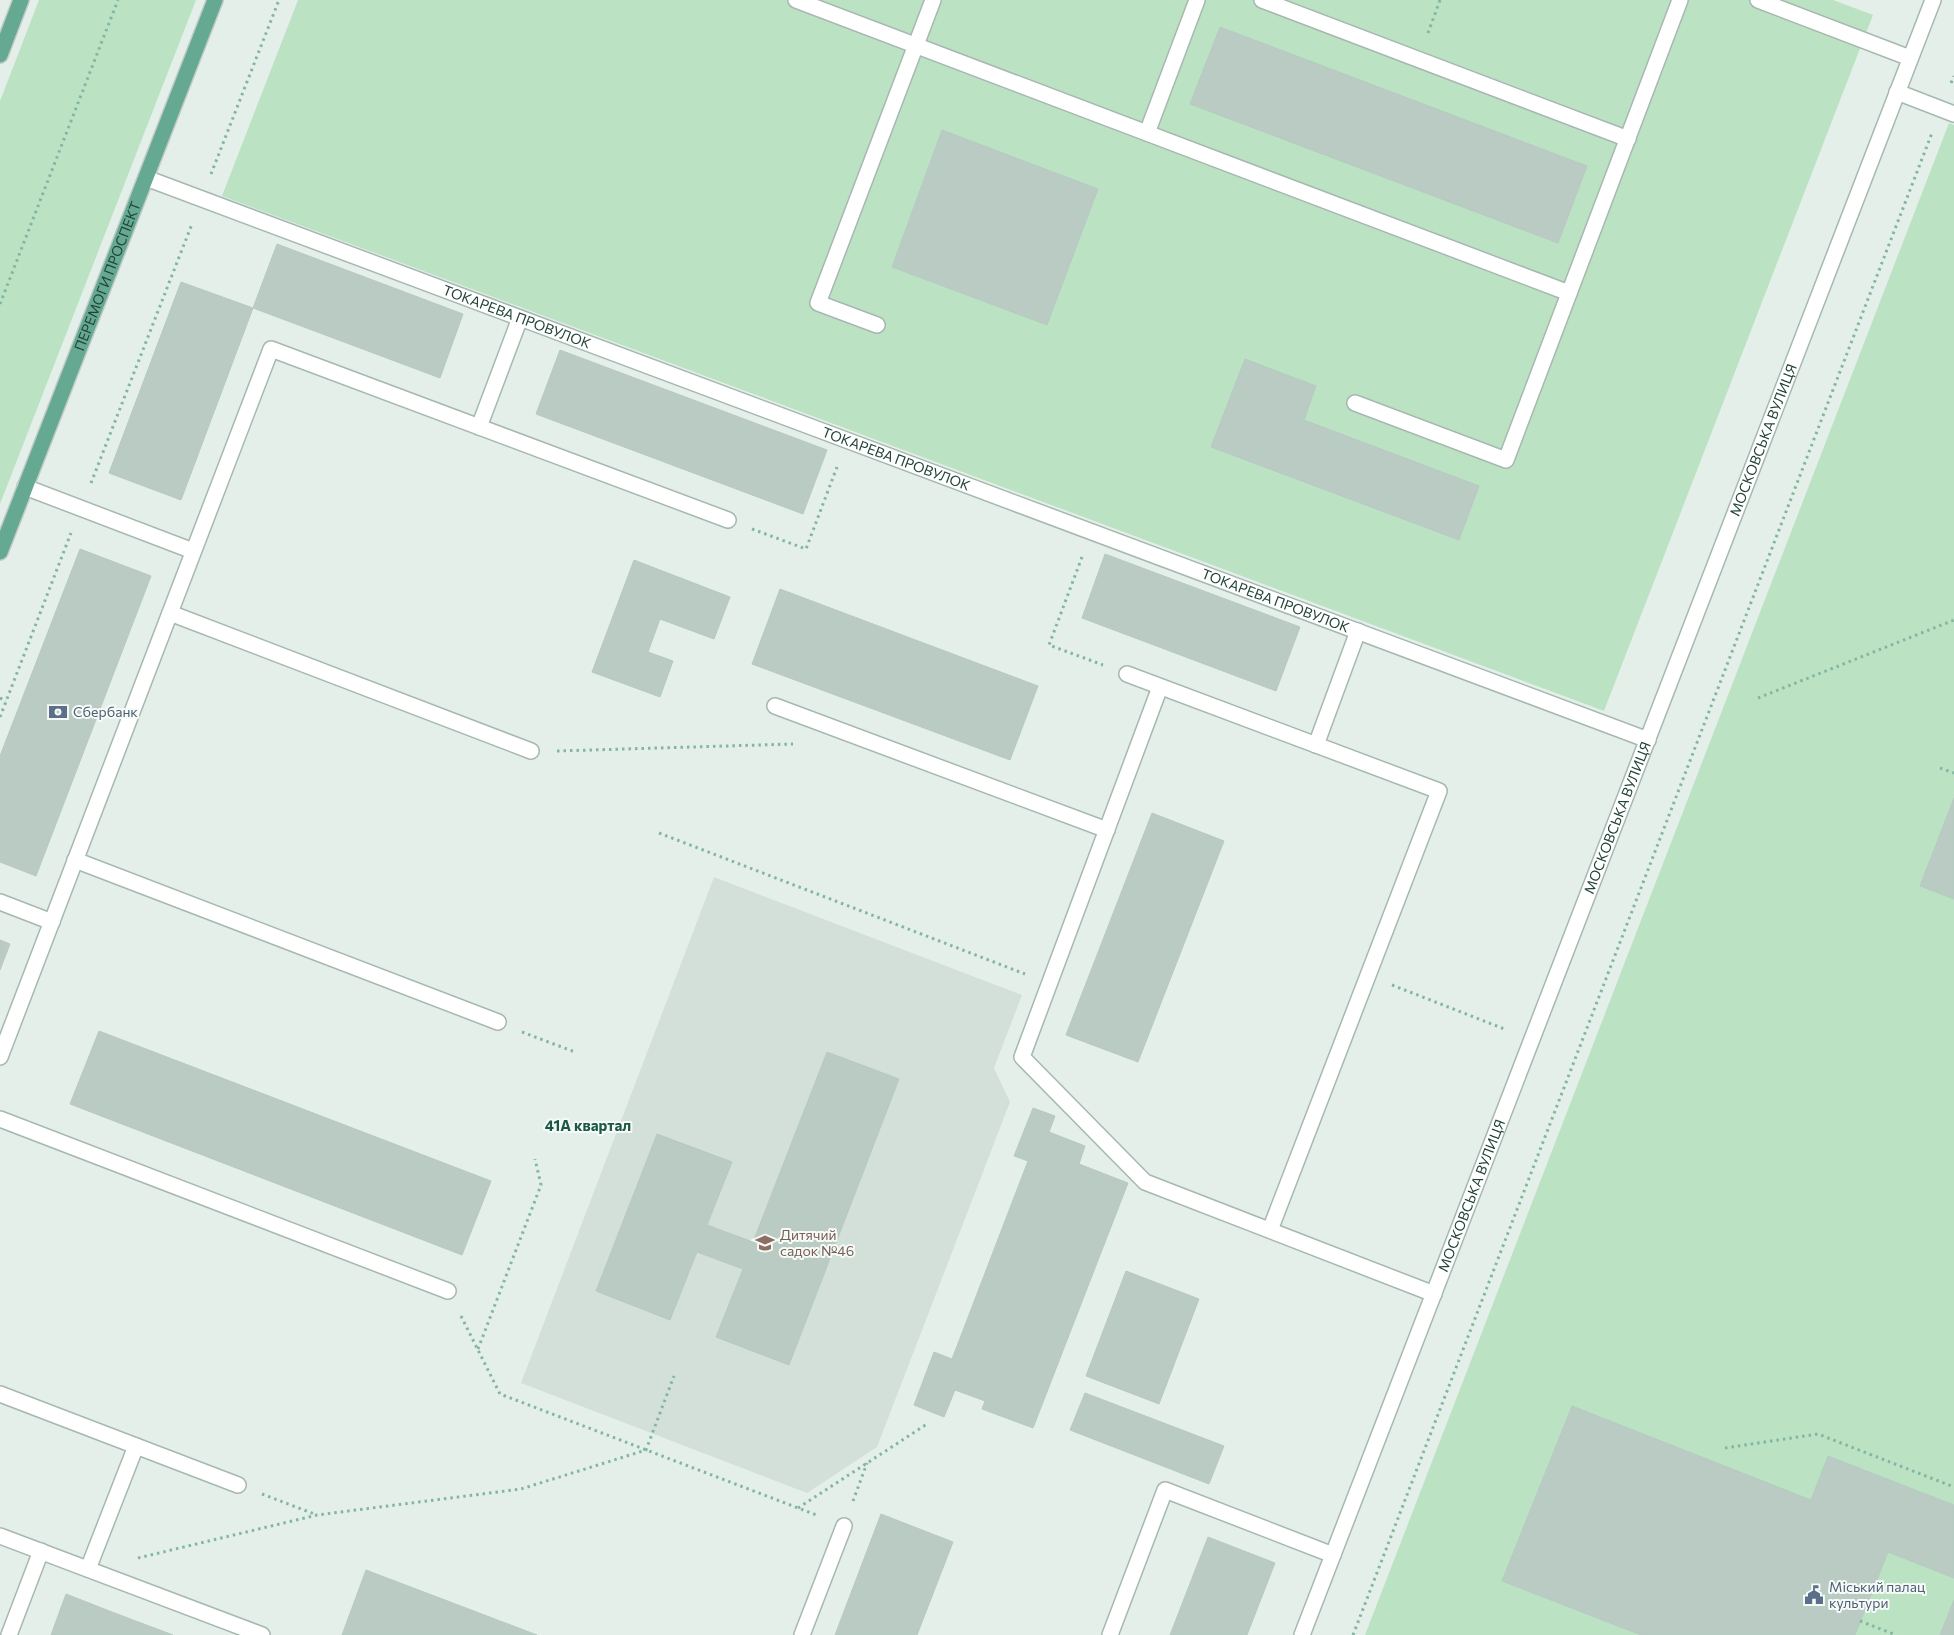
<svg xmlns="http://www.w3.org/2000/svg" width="1954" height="1635" font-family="Commissioner,sans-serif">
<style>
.built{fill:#d3e0d9}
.green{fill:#bce2c4}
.building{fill:#bacbc3;stroke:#b6cac1}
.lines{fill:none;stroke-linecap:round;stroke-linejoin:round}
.minor-casing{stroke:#a7b8b1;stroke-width:18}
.major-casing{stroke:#c1cbc7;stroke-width:18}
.path{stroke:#82b6a3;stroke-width:3;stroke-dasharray:2.5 4;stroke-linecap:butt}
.minor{stroke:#fff;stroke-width:15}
.major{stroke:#65a993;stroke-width:15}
.labels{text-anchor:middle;stroke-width:4;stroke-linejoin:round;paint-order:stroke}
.street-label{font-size:14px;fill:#224438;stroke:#f6fbf8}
.service-label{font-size:14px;fill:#4e5e75;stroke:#f6fbf8;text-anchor:start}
.education-label{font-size:14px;fill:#785e54;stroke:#f6fbf8;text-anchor:start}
.neighbourhood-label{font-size:15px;font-weight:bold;fill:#1b5846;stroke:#f6fbf8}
</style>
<rect width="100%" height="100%" fill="#e5efea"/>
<polygon class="built" points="714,877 1022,995 994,1068 1010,1102 877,1447 807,1493 521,1383"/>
<g class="green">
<polygon points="39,0 196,0 0,504 0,101"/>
<polygon points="298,0 1833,0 1873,15 1604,711 222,196"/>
<polygon points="1949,123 1954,125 1954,1635 1365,1635"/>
</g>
<g class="building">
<polygon points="1220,27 1587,166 1558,243 1190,104"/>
<polygon points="942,130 1098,189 1047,325 892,267"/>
<polygon points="277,244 463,314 440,378 253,308"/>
<polygon points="181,282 253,308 181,500 109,473"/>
<polygon points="560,350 827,450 803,514 536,414"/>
<polygon points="1245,359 1316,386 1304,420 1479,486 1459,540 1211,447"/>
<polygon points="80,549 151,576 36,876 0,862 0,756"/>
<polygon points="1105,554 1300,627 1276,691 1082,618"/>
<polygon points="634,560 730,597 714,639 660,619 648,652 673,661 660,697 592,672"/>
<polygon points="780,589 1038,686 1010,760 752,664"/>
<polygon points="1954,798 1954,899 1920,886"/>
<polygon points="1152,813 1224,841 1138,1062 1066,1035"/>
<polygon points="0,940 10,944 0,970"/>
<polygon points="99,1031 491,1181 462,1255 70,1104"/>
<polygon points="827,1052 899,1079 789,1365 716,1337 743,1269 697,1252 670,1320 596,1291 657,1134 732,1162 707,1225 753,1242"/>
<polygon points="1033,1108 1055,1116 1049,1132 1085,1146 1079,1164 1128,1183 1033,1428 982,1409 985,1401 955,1390 944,1417 914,1405 934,1352 952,1359 1028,1161 1014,1156"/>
<polygon points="1126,1271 1199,1299 1159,1404 1086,1376"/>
<polygon points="1085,1393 1224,1446 1209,1484 1070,1430"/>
<polygon points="1572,1406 1811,1500 1828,1456 1954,1505 1954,1578 1888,1552 1855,1635 1641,1635 1502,1581"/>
<polygon points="881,1514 953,1542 917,1635 835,1635"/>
<polygon points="1208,1537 1275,1563 1247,1635 1170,1635"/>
<polygon points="366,1570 537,1635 342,1635"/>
<polygon points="66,1594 112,1612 173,1635 51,1635"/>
<polygon points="1954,1600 1954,1635 1940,1635"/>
</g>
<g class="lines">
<g class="minor-casing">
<g id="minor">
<polyline points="796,0 1569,293"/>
<polyline points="1262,0 1628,139"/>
<polyline points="1758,0 1910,58"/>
<polyline points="1897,92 1954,114"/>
<polyline points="1147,133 1197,0"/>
<path id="s1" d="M146,178l1502,562"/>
<polyline points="877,325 818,303 933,0"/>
<polyline points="1355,403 1506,460 1680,0"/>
<polyline points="479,427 520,318"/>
<polyline points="25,487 193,551"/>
<polyline points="170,613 531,751"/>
<polyline points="1127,674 1439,791 1270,1230"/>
<polyline points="1160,687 1022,1057 1145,1182 1434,1294"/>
<polyline points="775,706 1107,830"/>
<polyline points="1316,745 1358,631"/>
<polyline points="75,860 498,1022"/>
<polyline points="0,902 52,922"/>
<polyline points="0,1057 271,349 728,520"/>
<polyline points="0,1119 448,1291"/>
<polyline points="0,1394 238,1485"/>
<polyline points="0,1536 262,1635"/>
<polyline points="88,1569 136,1446"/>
<polyline points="9,1635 41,1551"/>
<polyline points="802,1635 844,1526"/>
<polyline points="1110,1635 1165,1490 1333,1555"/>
<path id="s2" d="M1302,1635l631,-1635"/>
</g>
</g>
<g class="major-casing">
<g id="major">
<polyline points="0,55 21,0"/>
<path id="s3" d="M0,552l215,-552"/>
</g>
</g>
<g class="path">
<polyline points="1428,33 1440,0"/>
<polyline points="1951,83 1954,76"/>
<polyline points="211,174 279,0"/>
<polyline points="0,304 118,0"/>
<polyline points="91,483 192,224"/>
<polyline points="752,529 806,549 837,467"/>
<polyline points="1082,557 1049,645 1103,665"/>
<polyline points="0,698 6,701"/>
<polyline points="1758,698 1954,620"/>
<polyline points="0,717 71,533"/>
<polyline points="557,751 793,744"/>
<polyline points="1940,768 1954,773"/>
<polyline points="659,833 1025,974"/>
<polyline points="1392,985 1507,1030"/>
<polyline points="522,1032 575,1052"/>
<polyline points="461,1316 500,1394 819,1516"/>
<polyline points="478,1349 541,1185 535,1159"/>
<polyline points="1725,1448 1818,1434 1954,1487"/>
<polyline points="262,1494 317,1515"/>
<polyline points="853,1501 867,1463"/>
<polyline points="798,1508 927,1424"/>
<polyline points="138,1558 317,1515 521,1489 646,1450 674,1376"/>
<polyline points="1860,1621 1896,1635"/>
<polyline points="1353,1635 1932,133"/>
</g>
<use href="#minor" class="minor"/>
<use href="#major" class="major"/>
</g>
<defs>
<g id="bank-bare" transform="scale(1.5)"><path d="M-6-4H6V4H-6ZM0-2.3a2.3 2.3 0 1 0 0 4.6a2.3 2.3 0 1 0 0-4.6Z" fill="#5c6f8a" stroke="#f6fbf8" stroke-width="2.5" paint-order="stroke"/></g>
<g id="school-bare" transform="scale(1.5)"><path d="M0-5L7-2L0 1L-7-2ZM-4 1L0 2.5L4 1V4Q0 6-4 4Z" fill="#8d6e63" stroke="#f6fbf8" stroke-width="2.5" paint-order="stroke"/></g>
<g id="civic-bare" transform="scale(1.5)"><path d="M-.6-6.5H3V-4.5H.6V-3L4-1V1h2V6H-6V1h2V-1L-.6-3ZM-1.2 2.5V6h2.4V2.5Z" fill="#5c6f8a" stroke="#f6fbf8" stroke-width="2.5" paint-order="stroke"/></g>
</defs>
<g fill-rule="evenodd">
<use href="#bank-bare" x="58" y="712"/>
<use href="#school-bare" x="765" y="1243"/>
<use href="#civic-bare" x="1814" y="1595"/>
</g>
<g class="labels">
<g class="street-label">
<text dy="5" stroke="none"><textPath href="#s3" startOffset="296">ПЕРЕМОГИ ПРОСПЕКТ</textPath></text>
<text dy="5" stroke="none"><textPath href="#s1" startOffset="396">ТОКАРЕВА ПРОВУЛОК</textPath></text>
<text dy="5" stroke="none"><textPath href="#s2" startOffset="1281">МОСКОВСЬКА ВУЛИЦЯ</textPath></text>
<text dy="5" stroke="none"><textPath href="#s1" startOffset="801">ТОКАРЕВА ПРОВУЛОК</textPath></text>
<text dy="5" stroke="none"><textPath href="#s1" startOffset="1206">ТОКАРЕВА ПРОВУЛОК</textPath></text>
<text dy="5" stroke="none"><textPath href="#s2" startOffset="876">МОСКОВСЬКА ВУЛИЦЯ</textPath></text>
<text dy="5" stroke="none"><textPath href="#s2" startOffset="471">МОСКОВСЬКА ВУЛИЦЯ</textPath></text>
</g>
<g class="service-label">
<text x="73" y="717">Сбербанк</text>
<text x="1829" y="1592">Міський палац<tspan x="1829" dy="16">культури</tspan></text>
</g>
<g class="education-label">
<text x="780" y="1240">Дитячий<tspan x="780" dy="16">садок №46</tspan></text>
</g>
<g class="neighbourhood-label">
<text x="588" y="1131">41А квартал</text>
</g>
</g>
</svg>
